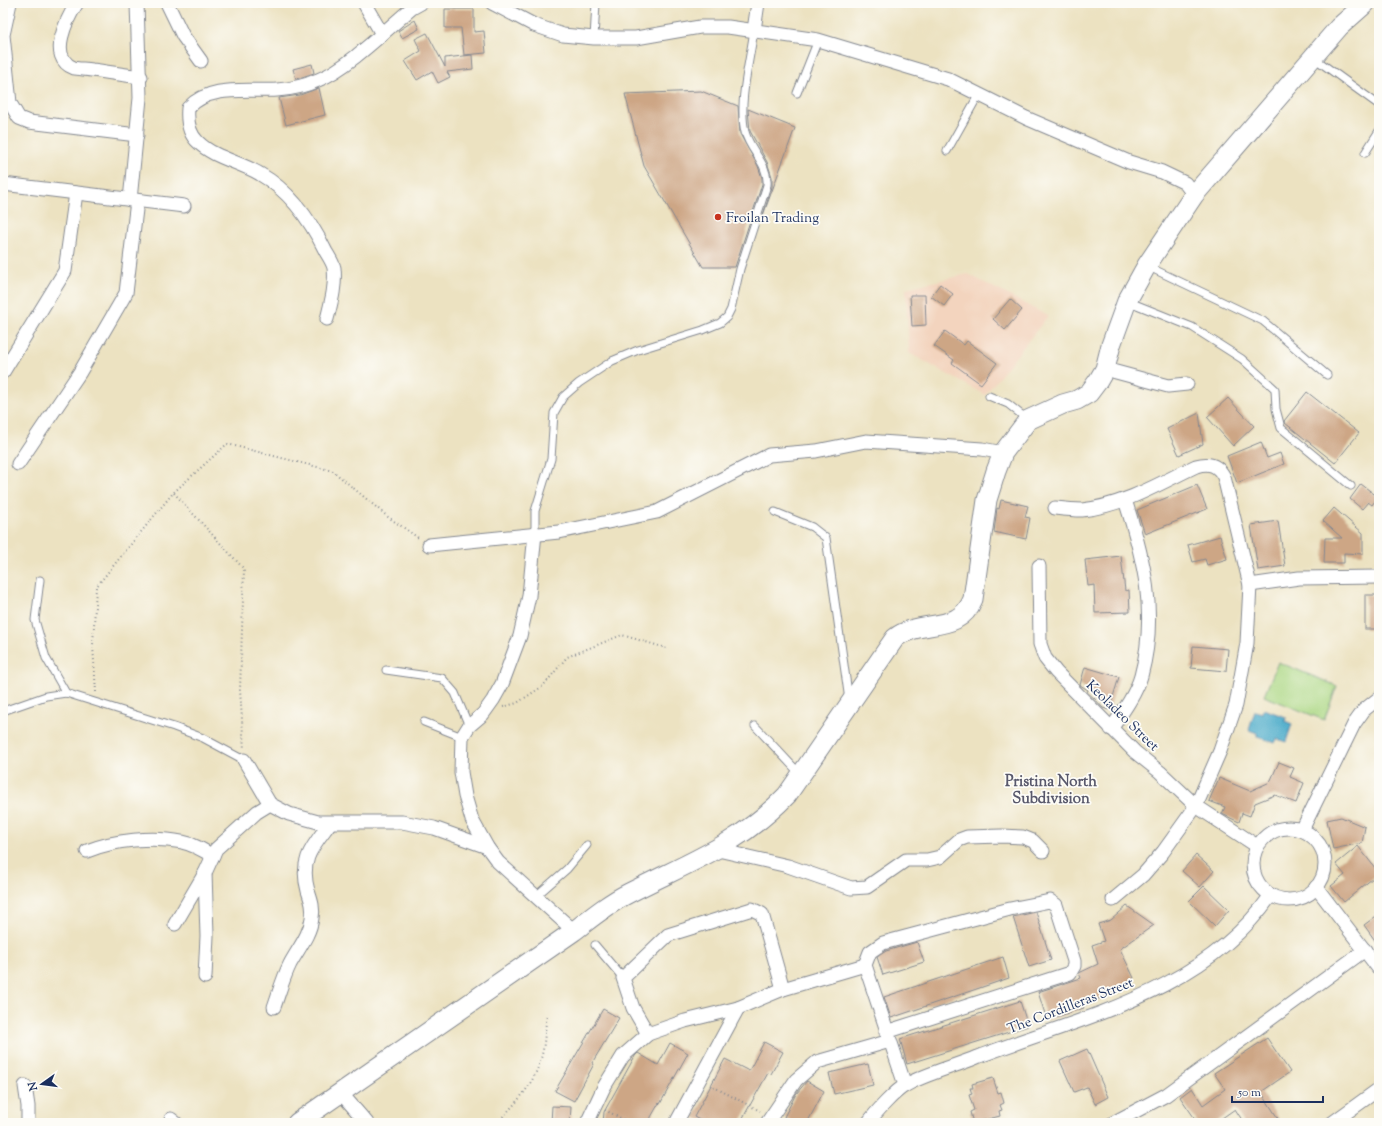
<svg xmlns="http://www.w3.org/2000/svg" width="1382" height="1126" font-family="'Sorts Mill Goudy',serif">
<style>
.built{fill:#f3d4be}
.green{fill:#abd783;stroke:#638370}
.water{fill:#4aaac9;stroke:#326c94}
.building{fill:#cda685}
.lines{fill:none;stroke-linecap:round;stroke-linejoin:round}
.lane-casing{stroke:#848890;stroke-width:9}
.street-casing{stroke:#848890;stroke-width:15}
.secondary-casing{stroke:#848890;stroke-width:21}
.path{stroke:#848890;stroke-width:2;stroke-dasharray:1 3;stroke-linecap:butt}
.lane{stroke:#fff;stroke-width:7}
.street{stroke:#fff;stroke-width:13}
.secondary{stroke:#fff;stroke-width:19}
.poi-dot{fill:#c8321e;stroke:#fdfcf7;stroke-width:1.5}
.labels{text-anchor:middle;stroke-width:3.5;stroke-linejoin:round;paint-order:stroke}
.poi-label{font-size:14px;fill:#1b2f5e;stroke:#fdfcf7;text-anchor:start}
.street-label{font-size:14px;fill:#1b2f5e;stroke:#fdfcf7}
.neighbourhood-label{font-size:15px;font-weight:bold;fill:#59596c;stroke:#fdfcf7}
</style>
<rect width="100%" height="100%" fill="#fdfcf7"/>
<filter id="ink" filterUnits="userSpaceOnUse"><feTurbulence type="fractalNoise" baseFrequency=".025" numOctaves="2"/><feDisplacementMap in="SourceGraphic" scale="8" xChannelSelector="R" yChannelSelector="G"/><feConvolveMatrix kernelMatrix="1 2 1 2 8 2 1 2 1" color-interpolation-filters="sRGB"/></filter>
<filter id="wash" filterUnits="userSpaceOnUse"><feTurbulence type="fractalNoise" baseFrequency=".012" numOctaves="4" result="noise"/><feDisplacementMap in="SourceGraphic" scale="16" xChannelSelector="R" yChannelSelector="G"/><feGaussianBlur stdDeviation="0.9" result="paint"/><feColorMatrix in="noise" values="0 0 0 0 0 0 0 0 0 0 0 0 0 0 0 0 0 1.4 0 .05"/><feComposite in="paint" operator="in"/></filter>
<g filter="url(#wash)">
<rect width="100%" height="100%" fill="#ece2c1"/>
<polygon class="built" points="968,274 1048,316 985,395 909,353 906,288"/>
<polygon class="green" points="1278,662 1337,686 1324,720 1264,696"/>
<polygon class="water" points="1263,709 1286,717 1285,721 1292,724 1286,742 1277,739 1275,743 1257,736 1257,733 1249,730 1255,711 1262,713"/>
<g id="blocks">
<g class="building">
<polygon points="445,9 474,9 474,32 484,31 486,53 464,55 461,28 445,28"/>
<polygon points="415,20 419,29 402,38 398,31"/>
<polygon points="427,33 445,67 445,58 472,55 473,69 447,72 450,77 438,83 432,71 417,80 405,61 421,51 415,39"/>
<polygon points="312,64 314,73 296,79 293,69"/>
<polygon points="319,88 325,115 286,125 279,98 300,95"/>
<polygon points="701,91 738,106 740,134 758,166 762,178 762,184 735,267 703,267 644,166 625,94"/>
<polygon points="748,109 795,128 762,218 772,187 772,177 767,162 750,131"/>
<polygon points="940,284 953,294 944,306 931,296"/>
<polygon points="910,295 925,295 926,325 912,326"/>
<polygon points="1010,299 1022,310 1005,330 993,319"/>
<polygon points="945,331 964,345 967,341 997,363 981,384 952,363 954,360 934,346"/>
<polygon points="1307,392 1359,433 1335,463 1285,423 1284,421"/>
<polygon points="1228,398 1254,426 1233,446 1207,417"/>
<polygon points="1199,413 1203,444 1179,455 1167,429"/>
<polygon points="1261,442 1267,458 1280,453 1284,464 1237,483 1227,456"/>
<polygon points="1361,484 1378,497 1372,505 1368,502 1362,509 1350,499"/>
<polygon points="1197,485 1207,509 1145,534 1137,510"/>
<polygon points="1001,500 1028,506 1025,517 1030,518 1026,539 994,532 997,508 999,509"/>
<polygon points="1334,508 1363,533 1363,554 1344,553 1344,563 1324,563 1325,538 1342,538 1323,521"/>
<polygon points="1278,521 1285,566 1258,570 1251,525"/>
<polygon points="1220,536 1227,559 1207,565 1205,559 1193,562 1188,545"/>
<polygon points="1121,556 1125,591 1129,590 1130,612 1095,613 1094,585 1088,586 1085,560"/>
<rect x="1365" y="595" width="14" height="34"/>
<polygon points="1193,646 1228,649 1226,671 1191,668"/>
<polygon points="1085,667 1119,677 1109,710 1103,708 1095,699 1087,692 1088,690 1080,685"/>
<polygon points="1279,762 1294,768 1290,777 1304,783 1296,803 1275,795 1255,803 1250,816 1242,813 1239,822 1222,814 1225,807 1209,801 1219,778 1250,791 1270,782"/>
<polygon points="1341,817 1365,827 1362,843 1333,849 1327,820"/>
<polygon points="1358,846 1379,873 1344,902 1331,886 1345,875 1336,864"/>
<polygon points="1196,855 1214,871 1200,887 1182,871"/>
<polygon points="1204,886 1229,910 1215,926 1189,901"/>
<polygon points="1127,906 1154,925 1120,949 1134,978 1129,981 1131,984 1083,1006 1084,1008 1047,1020 1038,992 1081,978 1079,973 1098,964 1092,945 1104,941 1098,924 1111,920"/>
<polygon points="1036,912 1051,960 1029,967 1013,917"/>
<polygon points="1379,914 1379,946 1364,925"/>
<polygon points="917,942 924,962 883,975 877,957 886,951"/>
<polygon points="1003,957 1009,978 891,1018 884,997"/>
<polygon points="1020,1001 1028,1026 907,1064 900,1039"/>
<polygon points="603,1009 619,1018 592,1063 594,1064 574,1101 555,1091"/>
<polygon points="1267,1038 1290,1072 1261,1092 1281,1123 1244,1123 1235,1109 1215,1123 1198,1123 1180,1097 1192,1088 1203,1105 1225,1089 1214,1073"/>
<polygon points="764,1042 783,1052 771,1074 768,1073 740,1123 705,1123 694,1117 725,1059 749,1071"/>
<polygon points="670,1043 688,1053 660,1104 659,1103 651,1117 650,1123 603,1123 604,1112 635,1056 638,1053 658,1065"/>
<polygon points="1087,1049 1108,1097 1095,1104 1087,1087 1074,1092 1060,1061"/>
<polygon points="868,1064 873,1085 834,1094 829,1073"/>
<polygon points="993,1078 998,1093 1001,1092 1004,1103 1000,1105 1002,1110 999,1111 1000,1116 973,1123 970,1112 974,1110 969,1095 972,1094 970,1088 973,1088 972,1084"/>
<polygon points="807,1081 824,1091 807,1123 795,1123 784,1117 796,1094"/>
<polygon points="552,1106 571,1107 570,1123 551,1123"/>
</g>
</g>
</g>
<g filter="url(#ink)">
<use href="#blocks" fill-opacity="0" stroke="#848890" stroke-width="1"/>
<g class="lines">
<g class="lane-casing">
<g id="lane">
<polyline points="594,38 596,3"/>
<polyline points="1314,58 1379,105"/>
<polyline points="797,93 818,40"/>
<polyline points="947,151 979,94"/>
<polyline points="1365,153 1379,131"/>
<polyline points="1147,266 1263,321 1327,375"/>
<polyline points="1127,301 1192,327 1242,359 1275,389 1276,409 1281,428 1351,486"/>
<polyline points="989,396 1008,404 1028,420"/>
<polyline points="775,512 812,527 826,538 849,700"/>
<path d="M535,533v-22l16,-52 3,-46 9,-16 16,-14 33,-22 26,-11 65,-20 17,-7 7,-6 4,-8 9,-40 27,-84c2,-21 -17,-34 -22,-53 -7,-30 5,-71 9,-102"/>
<polyline points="40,580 35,620 46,658 66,693"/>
<polyline points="386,670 442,678 455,693 469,726"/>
<polyline points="3,711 46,696 66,693 174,727 203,738 244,760"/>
<polyline points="424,722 462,737"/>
<polyline points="755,726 800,774"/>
<polyline points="536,896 567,869 587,845"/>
<polyline points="595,945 623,978"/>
</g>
</g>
<g class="street-casing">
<g id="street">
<polyline points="10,3 3,35 10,103 19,118 29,122 137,135"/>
<path d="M77,3c-9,14 -31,55 -3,65 5,1 12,1 18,2 16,2 32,5 49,7"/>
<polyline points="167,3 183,36 201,61"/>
<polyline points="364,3 382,34"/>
<polyline points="492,3 534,25 563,35 594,38 636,38 700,27 728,27 818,40 948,79 1026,118 1129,162 1162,172 1185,183 1194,195"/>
<polyline points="754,30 758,3"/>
<polyline points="3,184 184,206"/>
<polyline points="130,200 140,98 137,3"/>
<path d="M327,319c4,-16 9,-33 7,-51 -1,-5 -5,-11 -8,-16 -15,-31 -36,-61 -66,-78 -20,-12 -46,-16 -62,-32 -9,-8 -11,-22 -10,-34 22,-24 59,-16 89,-18 14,-1 28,-4 41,-10 30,-12 69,-51 94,-72l9,-5"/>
<polyline points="1105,369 1168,386 1187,384"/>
<polyline points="3,372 65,271 76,193"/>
<polyline points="18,464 80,372 126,293 137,201"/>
<path d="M1055,508c9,1 18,2 27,2 41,-4 78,-27 114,-44 14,-4 22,-1 28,11l26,108 -3,58 -11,62 -16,46 -24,55 -33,46 -20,23 -30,25"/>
<polyline points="535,533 529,596 520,636 502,684 493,700 483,714 469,726 462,737 461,772 465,796 472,820 487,847 498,862 574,931"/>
<polyline points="429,545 559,532 657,512 769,455 816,451 866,441 982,449 1003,453"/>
<polyline points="1039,566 1040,644 1045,658 1056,672 1135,752 1160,772 1196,806 1257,846"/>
<polyline points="1250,585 1299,578 1379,577"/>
<path d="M1111,729c11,-16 25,-35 30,-53 17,-62 3,-117 -16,-176"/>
<polyline points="244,760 270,804"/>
<circle cx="1289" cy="864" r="36"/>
<polyline points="1302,830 1354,724 1364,710 1379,698"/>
<polyline points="718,850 788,866 851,888 867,887 906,860 927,860 940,857 959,840 967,837 1002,836 1023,837 1033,841 1043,851"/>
<path d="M87,851c27,-11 66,-15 95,-9 11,2 21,8 31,14"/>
<polyline points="1316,887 1379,969"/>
<polyline points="175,924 205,873 216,849 257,812 270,804 289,814 318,822 402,822 434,828 487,847"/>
<polyline points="205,977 207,936 205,873"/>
<path d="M274,1007c5,-14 9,-29 16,-43 8,-15 20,-29 22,-46 2,-10 -1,-18 -4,-27 -9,-32 5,-45 22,-68"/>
<polyline points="886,1032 1070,973 1074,966 1074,961 1056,905 1050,901 1010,909 883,943 870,952 865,965 905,1085"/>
<polyline points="648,1034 633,1008 623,978 668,935 752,909 762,914 783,989"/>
<polyline points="25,1086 28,1106 28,1123"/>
<polyline points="341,1093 367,1123"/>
<polyline points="171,1119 176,1123"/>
<polyline points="587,1123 604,1087 623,1056 648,1034 685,1021 738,1008 783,989 865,965"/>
<polyline points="676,1123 738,1008"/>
<polyline points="767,1123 796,1080 817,1062 890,1041"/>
<path d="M868,1123c7,-10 28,-33 38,-38 19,-11 50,-19 71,-28 103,-39 227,-65 294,-162"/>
<polyline points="1113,1123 1166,1095 1365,950"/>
<polyline points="1332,1123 1379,1089"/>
</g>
</g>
<g class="secondary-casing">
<path id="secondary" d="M297,1123l277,-192c18,-14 35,-28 55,-38 60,-31 110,-48 158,-98l108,-157c26,-20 64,-3 78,-39l14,-99 9,-29 7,-18 25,-33 35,-16 14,-4 12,-7 9,-12 7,-12 6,-24 16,-44 20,-36 47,-70 145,-168 27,-24"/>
</g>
<g class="path">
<polyline points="174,493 244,569 240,690 244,749"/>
<polyline points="96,692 93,646 96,587 173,493 227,444 333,471 388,517 420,539"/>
<polyline points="503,707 517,703 543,686 567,657 622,635 666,648"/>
<polyline points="710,1085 760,1111"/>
<polyline points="605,1110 630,1123"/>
<path d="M497,1123c22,-24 39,-39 46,-73 2,-12 2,-23 4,-35"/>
</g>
<use href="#lane" class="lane"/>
<use href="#street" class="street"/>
<use href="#secondary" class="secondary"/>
</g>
</g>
<circle class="poi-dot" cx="718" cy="217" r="4"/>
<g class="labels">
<g class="poi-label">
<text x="726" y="222">Froilan Trading</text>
</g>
<g class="street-label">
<text transform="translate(1123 715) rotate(44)" y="5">Keoladeo Street</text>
<text transform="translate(1070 1005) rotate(-21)" y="5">The Cordilleras Street</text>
</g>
<g class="neighbourhood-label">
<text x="1051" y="786">Pristina North<tspan x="1051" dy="17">Subdivision</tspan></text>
</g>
</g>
<rect width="1382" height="1126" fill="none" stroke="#fdfcf7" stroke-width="16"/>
<g transform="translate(42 1084) rotate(256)" stroke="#fdfcf7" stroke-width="3" paint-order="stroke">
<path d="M0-3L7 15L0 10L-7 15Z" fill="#1b2f5e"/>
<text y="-6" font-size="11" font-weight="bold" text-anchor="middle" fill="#1b2f5e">N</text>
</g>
<path d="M1232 1096v6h91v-6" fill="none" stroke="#1b2f5e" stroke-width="2"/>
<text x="1238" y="1096" font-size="12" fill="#1b2f5e" stroke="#fdfcf7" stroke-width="3" paint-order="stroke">50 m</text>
</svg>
